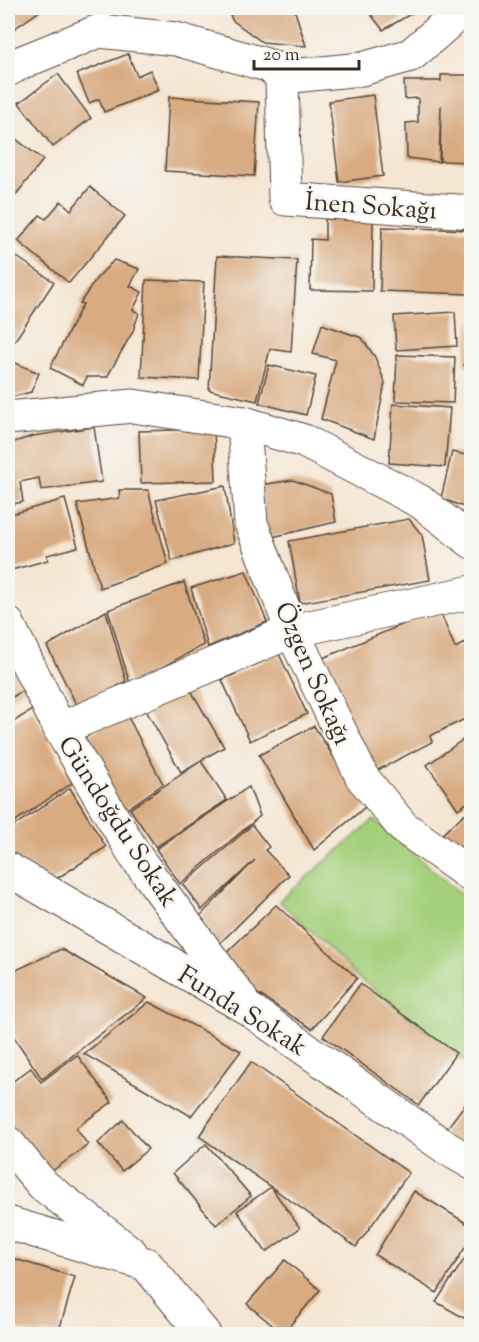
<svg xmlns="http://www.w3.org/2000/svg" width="479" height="1342" font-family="'Sorts Mill Goudy',serif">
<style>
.green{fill:#a4d07c;stroke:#707d4d;stroke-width:1.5}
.building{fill:#d8ab81}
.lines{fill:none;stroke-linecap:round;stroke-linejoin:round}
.minor-casing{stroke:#574639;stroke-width:35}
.minor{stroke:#fff;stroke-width:33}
.labels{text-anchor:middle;stroke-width:5;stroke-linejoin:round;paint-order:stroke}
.street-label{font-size:26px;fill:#3b2a1e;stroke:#f6f6f2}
</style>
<rect width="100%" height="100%" fill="#f6f6f2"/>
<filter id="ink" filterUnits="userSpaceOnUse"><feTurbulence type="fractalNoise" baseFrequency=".0167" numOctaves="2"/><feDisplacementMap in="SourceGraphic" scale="12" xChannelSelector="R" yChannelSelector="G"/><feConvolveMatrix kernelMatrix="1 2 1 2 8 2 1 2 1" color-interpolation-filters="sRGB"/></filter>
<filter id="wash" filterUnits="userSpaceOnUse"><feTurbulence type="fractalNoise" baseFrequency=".008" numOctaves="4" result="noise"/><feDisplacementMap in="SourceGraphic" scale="24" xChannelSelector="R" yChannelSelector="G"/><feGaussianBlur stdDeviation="1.35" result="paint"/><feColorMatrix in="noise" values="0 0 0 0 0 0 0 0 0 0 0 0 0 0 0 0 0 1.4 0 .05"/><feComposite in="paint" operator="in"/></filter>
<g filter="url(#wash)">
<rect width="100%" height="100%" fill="#f5e6d3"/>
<polygon class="green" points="374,820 471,903 470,1066 359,978 279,901"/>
<g id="blocks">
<g class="building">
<polygon points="8,8 44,8 8,33"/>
<polygon points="228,8 294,8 306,46 262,42 232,20"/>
<polygon points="366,8 421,8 383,30"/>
<polygon points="128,54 137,76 150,70 159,90 104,112 99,99 89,103 77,74"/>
<polygon points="58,74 91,118 53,147 19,103"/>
<polygon points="441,75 467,75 471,86 471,162 440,161 441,105 439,162 407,158 406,123 418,122 418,98 405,99 404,81 441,81"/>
<polygon points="373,95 383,176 339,182 329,101"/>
<polygon points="169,97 259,102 254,176 165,171"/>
<polygon points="8,133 43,160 8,205"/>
<polygon points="90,187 125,216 69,283 18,241 40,215 46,219 61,201 71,210"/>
<polygon points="325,219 373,220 372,291 310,290 311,239 325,240"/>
<polygon points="382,227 471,230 471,294 380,291"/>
<polygon points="217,256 297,260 291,352 270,349 257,401 209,390"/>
<polygon points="17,257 54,282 14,342 8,338 8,271"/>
<polygon points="114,260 139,269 130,286 142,292 133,310 139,313 133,331 107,377 87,377 83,385 50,368 83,304 80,303 96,279"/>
<polygon points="146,280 204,282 199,380 141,377"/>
<polygon points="455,312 457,346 396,350 394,316"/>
<polygon points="470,321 471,321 471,366 464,365"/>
<polygon points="322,324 362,338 375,357 385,383 374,439 321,419 336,360 313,354"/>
<polygon points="397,355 455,357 453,403 395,401"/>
<polygon points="8,360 39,373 31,392 8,398"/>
<polygon points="269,365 316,376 306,415 259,403"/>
<polygon points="393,404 450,408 445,467 389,463"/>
<polygon points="94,427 102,482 41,490 39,478 20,482 23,502 8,505 8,444 33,436"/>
<polygon points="214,429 216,481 141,483 139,431"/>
<polygon points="452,452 471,456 471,510 441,498"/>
<polygon points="293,480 331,494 336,522 268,538 260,485"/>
<polygon points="225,486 234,543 172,561 156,500"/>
<polygon points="119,490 148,490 168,564 100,588 77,504 120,498"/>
<polygon points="65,499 78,547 47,555 48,560 8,571 8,515"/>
<polygon points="409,519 422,535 430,580 300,603 289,541"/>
<polygon points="246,571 267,622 208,647 191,588"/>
<polygon points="184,582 204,645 130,684 108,610"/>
<polygon points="439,609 455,648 471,640 471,705 466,709 469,717 430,736 432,742 374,772 316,661"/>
<polygon points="106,611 126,681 79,710 47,646"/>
<polygon points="279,654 307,714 250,741 222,680"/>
<polygon points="8,659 25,689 8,700"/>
<polygon points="185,680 224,747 181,772 143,705"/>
<polygon points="32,710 72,783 8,826 8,725"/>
<polygon points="125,711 163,784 118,815 82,740"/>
<polygon points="314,726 365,807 314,850 259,755"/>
<polygon points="471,734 471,800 458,809 427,765"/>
<polygon points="201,761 227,800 156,847 130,809"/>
<polygon points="249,787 260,816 180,884 156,849"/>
<polygon points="70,788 106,847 53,881 8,853 8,830"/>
<polygon points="471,808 471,863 438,838"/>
<polygon points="252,825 269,847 265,850 289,875 217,946 200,916 255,860 202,910 183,885"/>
<polygon points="276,905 357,978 312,1029 235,979 222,957"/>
<polygon points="61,949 147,998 42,1079 8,1028 8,974"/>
<polygon points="360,984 456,1053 419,1105 323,1036"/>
<polygon points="149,1002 241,1051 191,1116 84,1054"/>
<polygon points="77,1055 112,1102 76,1128 88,1145 45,1176 8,1124 8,1085 31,1068 41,1082"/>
<polygon points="251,1062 409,1173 356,1247 199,1136"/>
<polygon points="471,1096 471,1151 442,1135"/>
<polygon points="123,1120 148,1149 122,1171 98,1143"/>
<polygon points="206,1144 251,1196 216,1225 173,1173"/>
<polygon points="271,1187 300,1228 266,1252 237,1211"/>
<polygon points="414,1191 471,1226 471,1238 437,1293 375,1255"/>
<polygon points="471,1249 471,1322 436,1302"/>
<polygon points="8,1257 75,1277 58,1334 52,1333 33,1334 12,1328 10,1331 8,1330"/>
<polygon points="285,1260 320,1290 283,1334 247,1304"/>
</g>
</g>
</g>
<g filter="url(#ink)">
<use href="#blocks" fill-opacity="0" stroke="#574639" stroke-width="1.5"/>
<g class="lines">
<g class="minor-casing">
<g id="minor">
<polyline points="8,70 20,63 99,31 176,39 270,66 282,77 362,69 411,55 465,8"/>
<polyline points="282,77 285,199 472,212"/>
<polyline points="8,418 133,406 244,423 304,441 421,502 472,542"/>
<polyline points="244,423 251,523 292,631 362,777 403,827 472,876"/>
<polyline points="8,624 60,729 136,857 241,999"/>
<polyline points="60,729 292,631 472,592"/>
<polyline points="8,869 247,1008 448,1149 472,1163"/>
<polyline points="8,1143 43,1185 131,1253"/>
<polyline points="8,1223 146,1264 204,1334"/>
</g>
</g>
<use href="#minor" class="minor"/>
</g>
</g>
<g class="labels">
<g class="street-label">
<text transform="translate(371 205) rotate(4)" y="9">İnen Sokağı</text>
<text transform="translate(314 673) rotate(66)" y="9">Özgen Sokağı</text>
<text transform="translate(119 821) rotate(57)" y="9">Gündoğdu Sokak</text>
<text transform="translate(243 1010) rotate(32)" y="9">Funda Sokak</text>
</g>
</g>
<rect width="479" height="1342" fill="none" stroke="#f6f6f2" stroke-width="30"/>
<path d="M254 60v9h105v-9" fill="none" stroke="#3b2a1e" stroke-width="3"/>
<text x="263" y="60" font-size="18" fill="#3b2a1e" stroke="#f6f6f2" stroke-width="4.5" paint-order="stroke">20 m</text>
</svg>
